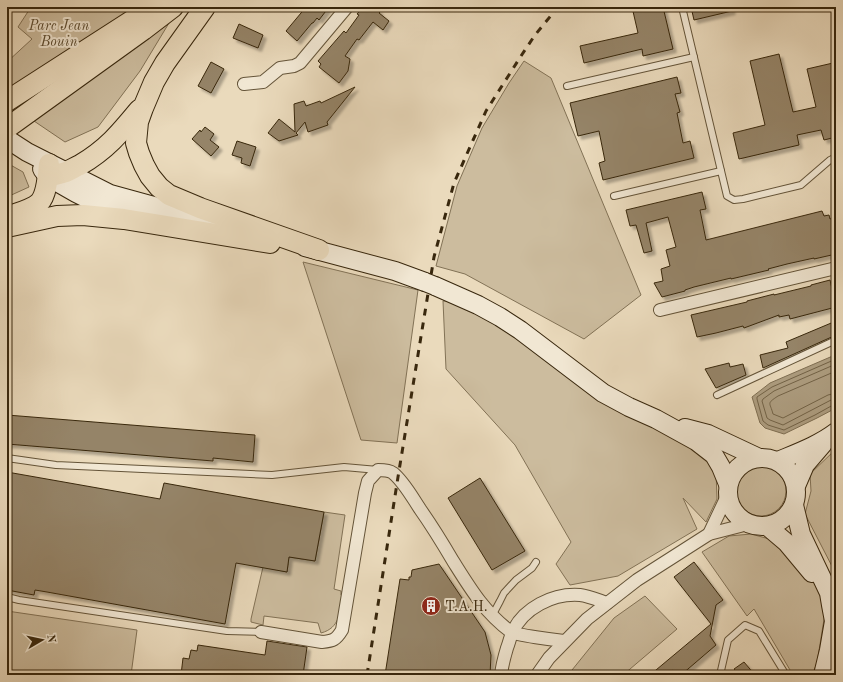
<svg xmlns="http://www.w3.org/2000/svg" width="843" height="682" font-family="'Old Standard TT',serif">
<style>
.green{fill:#ccbc9e;stroke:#827256}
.water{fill:#ad9d80;stroke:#7e6e52}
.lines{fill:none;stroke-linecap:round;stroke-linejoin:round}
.shore{stroke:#726246;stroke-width:1}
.building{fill:#958468;stroke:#38270d;filter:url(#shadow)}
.lane-casing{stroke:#645439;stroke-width:8}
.street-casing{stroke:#645439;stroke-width:14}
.secondary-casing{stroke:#38270d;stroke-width:20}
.primary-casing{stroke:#38270d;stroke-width:22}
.lane{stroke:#f1e7d3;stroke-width:6}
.street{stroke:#f1e7d3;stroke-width:12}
.secondary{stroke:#f1e7d3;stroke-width:18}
.primary{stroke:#eadabc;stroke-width:20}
.rail{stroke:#38270d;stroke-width:3;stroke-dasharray:7 7;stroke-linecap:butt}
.secondary-bridge-casing{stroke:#38270d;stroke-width:20;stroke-linecap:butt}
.secondary-bridge{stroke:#f1e7d3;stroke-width:18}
.labels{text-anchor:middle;stroke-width:4;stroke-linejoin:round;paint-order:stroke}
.park-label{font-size:14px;font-style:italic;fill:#5d4c31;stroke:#f1e7d3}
.poi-label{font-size:14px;fill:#38270d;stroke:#f1e7d3;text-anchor:start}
</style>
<defs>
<filter id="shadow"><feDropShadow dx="3.5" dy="3.5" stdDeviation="1" flood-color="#0004"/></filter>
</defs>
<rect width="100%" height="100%" fill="#eadabc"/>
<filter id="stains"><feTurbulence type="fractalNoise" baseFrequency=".005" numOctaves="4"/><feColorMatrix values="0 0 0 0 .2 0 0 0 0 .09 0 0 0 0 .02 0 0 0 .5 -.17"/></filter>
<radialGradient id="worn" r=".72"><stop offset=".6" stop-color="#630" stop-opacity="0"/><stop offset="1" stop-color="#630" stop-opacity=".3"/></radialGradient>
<g class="green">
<polygon points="31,7 148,7 7,98 7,62 32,39 18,27"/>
<polygon points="169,23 140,71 98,127 65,142 34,121"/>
<polygon points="524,61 551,78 641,295 584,339 465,274 436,266 457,186 482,128 509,83"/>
<polygon points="7,163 23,172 29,187 7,197"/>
<polygon points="303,262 418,290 397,443 361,440"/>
<polygon points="443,301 458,301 682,441 709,457 716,471 717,499 706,522 683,498 697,529 618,576 570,585 556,564 571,542 515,445 446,369"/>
<polygon points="836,449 836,574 805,514 811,491 810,474"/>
<circle cx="761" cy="491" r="25"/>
<path d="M324,512l21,3 -11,74 7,2v4h2c-3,17 -3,33 -22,38l-3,-10 -54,-7 -1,9 -12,-3v-3l12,-52 24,5 2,-15 26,4z"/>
<polygon points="751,534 784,543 815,584 826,607 817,663 812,675 793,675 754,609 747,616 702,552 729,536"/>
<polygon points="645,596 677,629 623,675 568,675 614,618"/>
<polygon points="7,611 137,630 131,675 7,675"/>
</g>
<polygon class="water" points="835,355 836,357 836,408 817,418 784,434 765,428 760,423 752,397 770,383"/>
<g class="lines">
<g class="shore">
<polyline points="836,359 772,387 757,397 757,399 763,421 768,425 784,430 815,415 833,405 836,404"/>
<polyline points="836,364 783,387 774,391 763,399 762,401 767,418 770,420 783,425 831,400 836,399"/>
<path d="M836,371l-58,25c-12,8 -8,6 -5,18l10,4 45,-23 8,-2"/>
</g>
</g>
<g class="building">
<polygon points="306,7 329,7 319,20 317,18 313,23 312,23 297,41 286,31"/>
<polygon points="363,7 374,7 380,12 379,13 389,21 383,30 373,22 359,40 357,39 345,56 350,59 348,71 339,83 319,67 321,64 318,61 344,31 346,33 359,15 357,14"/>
<polygon points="632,7 663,7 673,49 643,56 642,49 584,63 580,46 638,33"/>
<polygon points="691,7 731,7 732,11 694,20"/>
<polygon points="239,24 263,35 258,48 233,38"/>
<polygon points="779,54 793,112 816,107 807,69 833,63 836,73 836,137 824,140 821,130 797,135 799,145 739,159 733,133 765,125 750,61"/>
<polygon points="211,62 224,69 211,93 198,86"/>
<polygon points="677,77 681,93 675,94 680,112 677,113 683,143 690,141 694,158 603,180 599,163 605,161 599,131 578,136 570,103"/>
<polygon points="355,87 327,122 328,125 308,132 305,122 296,133 298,135 279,141 268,133 279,119 295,132 294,104 304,101 306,106 320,101 321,103"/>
<polygon points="205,127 214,134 210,140 219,147 211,156 192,139 200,130 201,132"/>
<polygon points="237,141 256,147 250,166 241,163 242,158 232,155"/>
<polygon points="702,192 706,209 700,210 706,240 822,211 824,216 829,215 830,219 836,217 836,226 833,227 836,241 836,254 814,259 814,258 787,264 768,269 769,270 731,279 731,278 694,287 685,290 685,291 662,297 654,283 663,281 661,269 670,266 666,250 676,247 668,217 646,223 652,251 644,253 636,225 630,226 626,210"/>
<polygon points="830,280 836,307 790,319 789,315 779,317 779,315 744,328 743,326 716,333 697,337 691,315 747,302 747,301 774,294 774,295 811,286 811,285"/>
<polygon points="836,321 836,335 763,368 760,355 788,348 786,342"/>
<polygon points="729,363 730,367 743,364 746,375 716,388 705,369"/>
<polygon points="7,415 255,435 253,462 213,458 213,461 7,444"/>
<polygon points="7,472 160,499 164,483 324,512 315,561 289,557 287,572 236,563 225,624 47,592 35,590 34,595 7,590"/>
<polygon points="480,478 525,551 492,570 448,498"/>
<polygon points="694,562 723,600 716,605 710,636 716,645 681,675 678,675 673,670 667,675 650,675 711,624 674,577"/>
<polygon points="439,564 485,632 491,655 490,675 385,675 400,579 409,580 409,577 411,577 412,570"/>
<polygon points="267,641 307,647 303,675 181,675 183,658 189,659 191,650 197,651 198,645 265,655"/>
<polygon points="744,662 755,675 739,675 734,669"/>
</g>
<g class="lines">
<g class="lane-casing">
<g id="lane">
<polyline points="682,7 727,196 734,200 743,199 801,185 830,160 836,157"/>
<polyline points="567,86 694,57"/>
<polyline points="614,196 721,171"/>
<polyline points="717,395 836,340"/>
<polyline points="7,458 56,465 272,475 344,467 378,470"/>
<polyline points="7,597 19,600 227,631 261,632"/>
<polyline points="492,616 500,601 504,593 516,580 532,568 536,562"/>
<polyline points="720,675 728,640 745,625 759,631 786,675"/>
</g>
</g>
<g class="street-casing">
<g id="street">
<polyline points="244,84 263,82 280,68 294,66 300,63 347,7"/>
<polyline points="660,310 836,268"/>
<polyline points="709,534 727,496"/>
<path d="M261,632l61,10c11,-1 14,-2 20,-12l23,-137 3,-12 10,-11c5,0 11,0 15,3 11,9 19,24 27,36 12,17 23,35 33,52 17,27 31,51 58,71 5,3 44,8 53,9"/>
<path d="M501,675c1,-10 3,-17 6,-27 2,-5 3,-10 5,-15 11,-25 41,-40 68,-38 9,1 18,5 27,8"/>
<polyline points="537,675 549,658 587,619 637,580 709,534 748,524"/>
</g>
</g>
<g class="secondary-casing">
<g id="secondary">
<polyline points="7,139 27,152 110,194 190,216 222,227 233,230"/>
<polyline points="42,169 48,177 76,193 98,204 137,214"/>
<polyline points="305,247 395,271 425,282"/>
<polyline points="435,286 478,305 500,317 520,330 603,393 629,407 656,419 696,441 714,455 721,467 728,484"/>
<polyline points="685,428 708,434 757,457"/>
<circle cx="762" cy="492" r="34"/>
<path d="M778,461c19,-8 41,-16 58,-29"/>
<polyline points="796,486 805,465 823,444"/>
<polyline points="794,505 801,534 829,593 831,605 834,621 829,650 823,675"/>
<polyline points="767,526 787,543 812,573"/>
</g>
</g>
<g class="primary-casing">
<g id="primary">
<polyline points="205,7 165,63 154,82 143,108 138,122 136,143 139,153 144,165 150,176 159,187 169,195 200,208 319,250"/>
<polyline points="7,101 153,7"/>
<polyline points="7,128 143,30 173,7"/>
<path d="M48,177c6,-2 12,-3 18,-5 5,-2 9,-5 14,-7 27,-16 40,-32 59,-55"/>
<path d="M7,217c10,-4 24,-7 32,-14 8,-8 9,-28 10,-39"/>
<polyline points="7,227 57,216 83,215 124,219 270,243"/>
</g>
</g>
<use href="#lane" class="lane"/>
<use href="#street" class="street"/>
<use href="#secondary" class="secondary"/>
<use href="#primary" class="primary"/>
<polyline class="rail" points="367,675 398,477 434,257 454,183 486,111 521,56 535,35 558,7"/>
<g class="secondary-bridge-casing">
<polyline id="secondary-bridge" points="425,282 435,286"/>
</g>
<use href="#secondary-bridge" class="secondary-bridge"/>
</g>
<defs>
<g id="building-disc" transform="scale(1)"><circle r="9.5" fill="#8f2418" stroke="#f1e7d3"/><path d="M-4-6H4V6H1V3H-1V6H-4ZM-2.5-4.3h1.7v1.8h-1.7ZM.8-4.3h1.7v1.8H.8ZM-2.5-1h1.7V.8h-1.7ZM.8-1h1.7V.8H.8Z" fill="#fff"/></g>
</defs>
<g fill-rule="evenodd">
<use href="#building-disc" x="431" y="606"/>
</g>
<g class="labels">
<g class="park-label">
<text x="59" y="30">Parc Jean<tspan x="59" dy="16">Bouin</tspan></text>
</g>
<g class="poi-label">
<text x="445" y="611">T.A.H.</text>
</g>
</g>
<rect width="843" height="682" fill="none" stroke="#eadabc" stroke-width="24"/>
<rect x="8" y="8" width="827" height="666" fill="none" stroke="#38270d" stroke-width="2"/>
<rect x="12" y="12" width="819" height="658" fill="none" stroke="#38270d"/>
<g transform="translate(42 640) rotate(81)" stroke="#f1e7d3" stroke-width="3" paint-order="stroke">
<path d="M0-3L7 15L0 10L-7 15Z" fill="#38270d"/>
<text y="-6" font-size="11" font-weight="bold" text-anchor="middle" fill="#38270d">N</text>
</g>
<rect width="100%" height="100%" filter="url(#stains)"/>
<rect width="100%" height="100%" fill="url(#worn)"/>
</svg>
